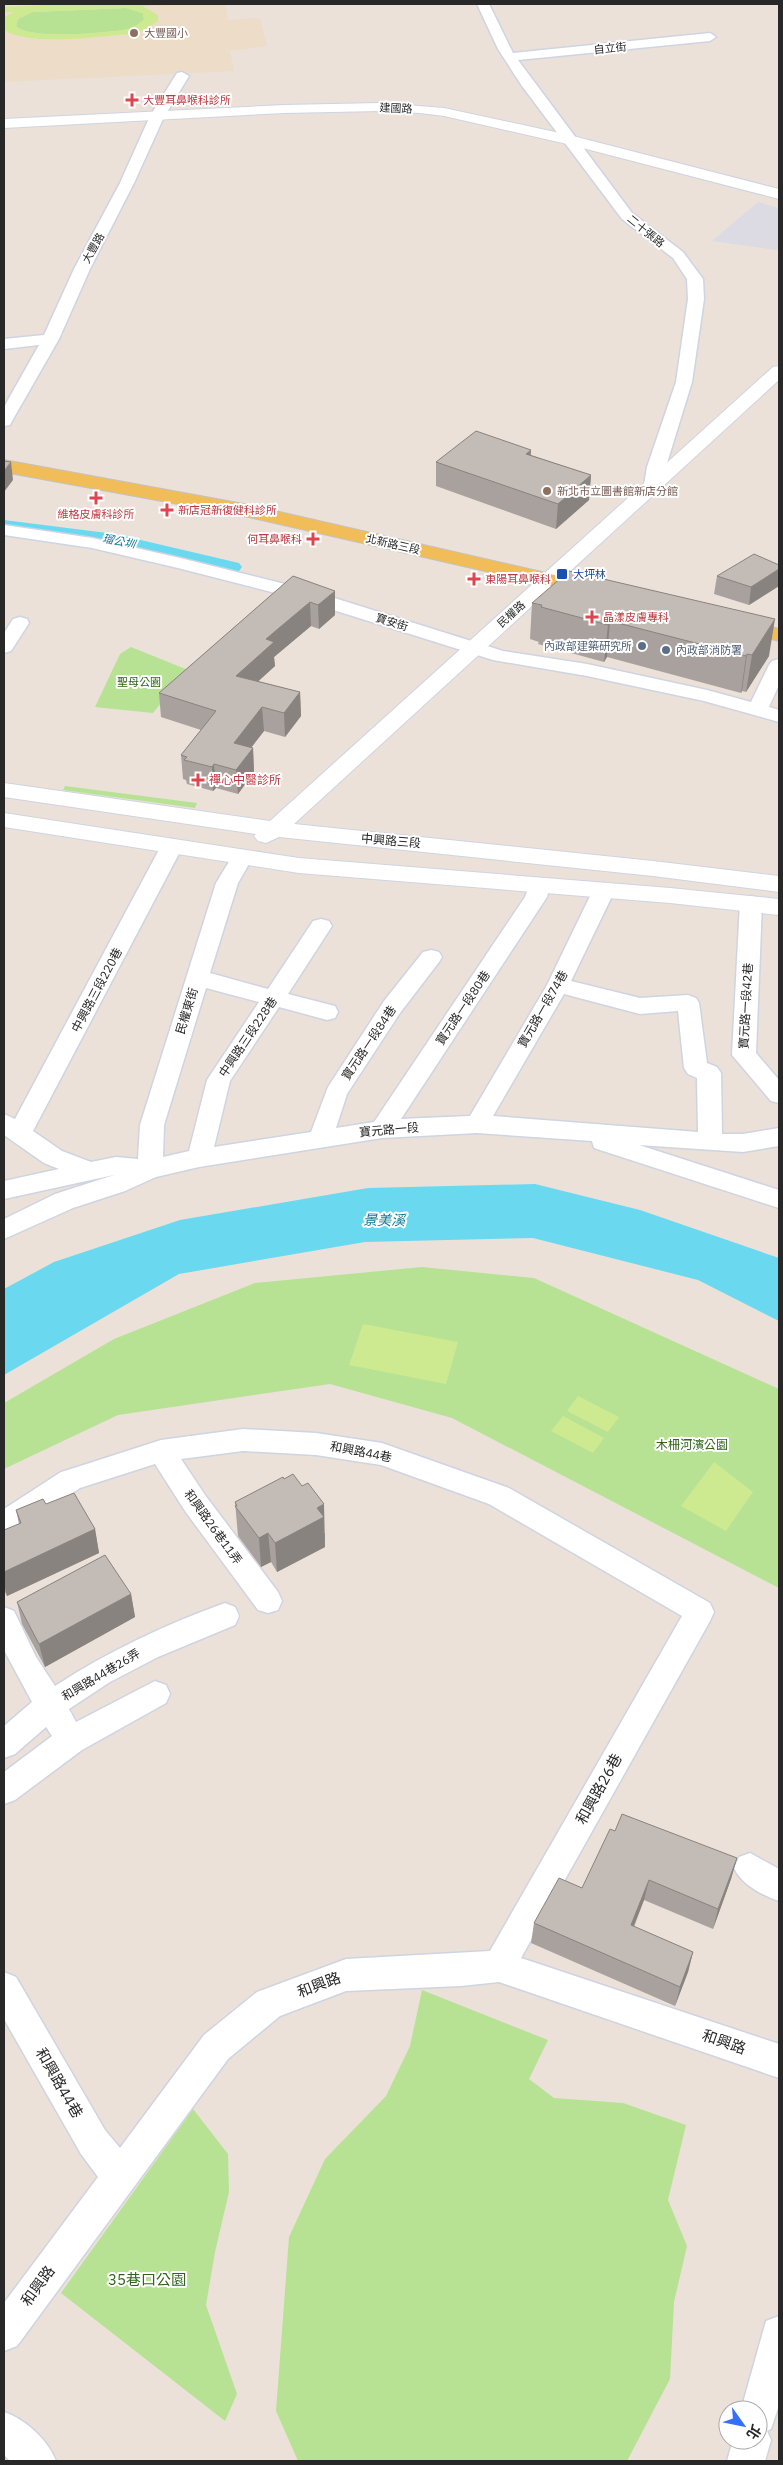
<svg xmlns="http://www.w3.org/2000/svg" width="783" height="2465" font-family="'IBM Plex Sans','Noto Sans TC',sans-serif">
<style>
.industrial{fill:#dcdae3}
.education{fill:#edddc8}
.green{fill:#b7e294}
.pitch{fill:#cdea90;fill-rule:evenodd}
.water{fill:#6ad9ef}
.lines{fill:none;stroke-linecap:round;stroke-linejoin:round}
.canal{fill:#6ad9ef;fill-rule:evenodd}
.street-casing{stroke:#ced4e1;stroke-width:3}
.secondary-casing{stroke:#ced4e1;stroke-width:2}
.primary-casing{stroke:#c3c3c3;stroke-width:2}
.street{fill:#fff;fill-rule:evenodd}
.secondary{fill:#fff;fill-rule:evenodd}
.primary{fill:#f1bd58;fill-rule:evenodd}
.wall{fill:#a8a19d}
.shaded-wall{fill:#88837f}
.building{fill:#c3bbb6;stroke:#88837f}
.education-dot{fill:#8d6e63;stroke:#fff;stroke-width:2}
.health-dot{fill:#e0444e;stroke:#fff;stroke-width:2}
.transit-dot{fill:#1a4fb4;stroke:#fff;stroke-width:2}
.service-dot{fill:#5c6f8a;stroke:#fff;stroke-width:2}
.labels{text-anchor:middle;stroke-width:4;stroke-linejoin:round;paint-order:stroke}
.far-education-label{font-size:11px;fill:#785e54;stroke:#fff;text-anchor:start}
.far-street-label{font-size:11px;fill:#282828;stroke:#fff}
.far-health-label{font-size:11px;fill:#be3a42;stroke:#fff;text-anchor:start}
.far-water-label{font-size:11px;font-style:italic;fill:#0c7697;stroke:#fff}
.far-transit-label{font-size:11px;fill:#164399;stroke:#fff;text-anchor:start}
.far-service-label{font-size:11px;fill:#4e5e75;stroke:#fff;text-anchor:end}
.far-park-label{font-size:11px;fill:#306419;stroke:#fff}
.health-label{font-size:12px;fill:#be3a42;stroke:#fff;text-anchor:start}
.street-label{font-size:12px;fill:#282828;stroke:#fff}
.park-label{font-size:12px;fill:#306419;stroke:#fff}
.water-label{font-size:14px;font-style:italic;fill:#0c7697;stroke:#fff}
.near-street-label{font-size:15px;fill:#282828;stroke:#fff}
.near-park-label{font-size:15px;fill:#306419;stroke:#fff}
</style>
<rect width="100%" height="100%" fill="#ebe1d9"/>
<polygon class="industrial" points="758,202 779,208 779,247 776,250 712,241"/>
<polygon class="education" points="4,4 225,4 228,20 260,18 267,46 230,51 234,71 4,82"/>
<g class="green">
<path d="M126,8l17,5 1,7c-6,5 -13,9 -21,10 -20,3 -95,10 -107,-4l2,-7 14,-7z"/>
<polygon points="131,647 188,670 153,713 95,707 120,654"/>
<polygon points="65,786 197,803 195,808 63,790"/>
<polygon points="422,1267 534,1278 779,1389 779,1588 452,1418 330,1384 118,1415 4,1469 4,1403 114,1339 255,1283"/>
<polygon points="422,1990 548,2040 529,2079 554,2098 623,2103 686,2125 668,2200 687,2246 674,2302 670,2379 627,2461 298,2461 276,2411 289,2237 325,2159 386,2096 410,2046"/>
<polygon points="193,2109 228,2154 229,2192 215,2252 206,2305 237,2394 225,2421 61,2293"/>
</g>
<g class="pitch">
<path d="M65,4h103v1l-26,1 16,9v6l-14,9 -13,4c-33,2 -100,13 -127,-4v-13l10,-5h-10v-5zM126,8l17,5 1,7c-6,5 -13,9 -21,10 -20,3 -95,10 -107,-4l2,-7 14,-7z"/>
<polygon points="363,1324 458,1342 446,1384 349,1365"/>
<polygon points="578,1396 619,1417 608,1432 567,1411"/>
<polygon points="563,1416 604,1438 593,1453 551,1431"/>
<polygon points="714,1462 753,1492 726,1531 681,1506"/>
</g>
<polygon class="water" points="535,1184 640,1210 779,1258 779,1321 698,1280 533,1238 365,1242 179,1274 4,1375 4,1289 54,1262 180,1220 368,1188"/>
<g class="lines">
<polygon class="canal" points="4,520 115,534 239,563 242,567 239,571 233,572 115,544 4,530"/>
<g class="street-casing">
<g id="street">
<polygon points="477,4 489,4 513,53 710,33 716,37 710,41 518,60 632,213 683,252 703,279 704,299 692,382 659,489 647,489 644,485 647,467 676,382 688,299 687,279 673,258 622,219 522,86 498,49"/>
<polygon points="182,72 189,76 164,117 134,183 90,269 59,339 12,421 10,425 4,426 4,407 39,345 4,349 4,339 44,335 74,269 120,183 150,116 177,73"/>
<polygon points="4,525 92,538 180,558 309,590 503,651 587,664 707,690 751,702 769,665 772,661 779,659 779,685 769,707 779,710 779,722 704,701 587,676 493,660 295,598 178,568 92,548 4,535"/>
<polygon points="20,617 27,619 29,623 11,651 4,653 4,633 13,619"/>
<path d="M172,839l7,2 4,5 -150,285 29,20 29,11 25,-5 22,2 2,-34 76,-242 19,-31 7,-2 7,2 4,5 -15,26 -28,90 58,16 45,-68 8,-2 8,2 3,5 -44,68 47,12 3,6 -3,6 -8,2 -48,-13 -49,74 -16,66 97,-15 17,-45 56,-86 39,-49 8,-2 8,2 3,5 -3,5 -39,51 -53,81 -11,34 38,-6 151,-225 6,-17 8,-2 8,2 3,5 -3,12 -146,222 69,-3 77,-131 46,-95 3,-5 8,-2 8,2 3,5 -44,91 69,17 48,-3 8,3 3,5 8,60 10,4 4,6 1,61h21l36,-6v18l-36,6 -104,-7 140,45v18l-185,-60 -2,-7 -115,-8 -95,5 -183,29 -43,10 -31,14 -52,17 -69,31v-20l51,-25 59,-19 -110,24v-18l55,-12 -15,-6 -40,-28v-21l11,5 146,-273 4,-5zM206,988l53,14 -52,78 -18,71 -26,6 1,-32zM564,994l76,20 38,-3 6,57 4,6 9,4 1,54 -205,-16z"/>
<polygon points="751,896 759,898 762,903 756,1053 779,1080 779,1103 771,1101 732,1055 740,903 743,898"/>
<polygon points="243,1429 316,1433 382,1443 509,1488 710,1603 714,1612 710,1621 521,1958 779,2044 779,2078 499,1982 461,1986 346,1991 280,2016 228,2059 17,2346 4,2351 4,2303 98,2177 81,2154 4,2019 4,1972 16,1977 105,2130 120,2148 204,2035 257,1992 346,1959 490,1951 682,1616 489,1504 381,1465 316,1455 243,1451 181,1459 205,1495 278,1592 282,1601 278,1610 268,1613 258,1610 185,1511 155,1464 80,1488 14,1532 4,1536 4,1509 61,1472 71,1469 161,1440"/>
<path d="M225,1603l10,4 4,9 -4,9 -77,32 -48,25 -41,27 7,13 79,-41 11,4 4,9 -4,9 -84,47 -67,50 -11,4v-32l48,-36 -6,-9 -31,27 -11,4v-32l28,-24 -28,-52v-43l10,4 22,46 19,29c54,-35 109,-61 170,-83z"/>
<path d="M750,1853l29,16v32c-17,-6 -37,-16 -45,-33l5,-11z"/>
<polygon points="779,2316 779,2405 771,2429 767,2431 771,2440 765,2461 727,2461 733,2440 758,2440 758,2410 741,2410 766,2321"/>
<path d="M4,2412c21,7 44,28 52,49h-46l-6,-6z"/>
</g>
</g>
<g class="secondary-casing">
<g id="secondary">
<polygon points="380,103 444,108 569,135 779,189 779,199 567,144 444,116 420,113 380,111 284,113 4,128 4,119 284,105"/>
<polygon points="779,366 779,380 294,824 653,861 779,876 779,892 653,876 279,837 266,843 258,841 254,836 256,834 4,797 4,783 270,821 773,367"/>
<polygon points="4,813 299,858 670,888 779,899 779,915 670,903 299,873 4,827"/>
</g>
</g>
<g class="primary-casing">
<g id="primary">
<polygon points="4,460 249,505 594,584 601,586 604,590 601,594 594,596 249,517 4,472"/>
<polygon points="736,618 779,629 779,641 729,628 726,624 729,620"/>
</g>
</g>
<use href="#street" class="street"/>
<use href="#secondary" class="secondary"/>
<use href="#primary" class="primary"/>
</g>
<g class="wall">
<polygon points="531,455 591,475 589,500 556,529 436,486 436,462"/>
<polygon points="779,565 779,586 749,605 714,594 717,576"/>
<polygon points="293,576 335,615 319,629 311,626 274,657 275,666 258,681 300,692 301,716 285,737 264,731 251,748 253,748 254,772 238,794 216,788 213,791 187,784 186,780 183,779 181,755 201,730 161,717 159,693"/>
<polygon points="532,603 769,656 746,692 742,691 741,693 607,657 604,662 538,644 539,642 530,639"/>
<polygon points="235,1502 325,1533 325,1547 277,1572 271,1562 261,1567 238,1536"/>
<polygon points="46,1504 95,1529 99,1553 7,1596 4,1590 4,1530 19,1524 16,1510"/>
<polygon points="131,1594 135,1617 45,1667 22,1624 17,1602"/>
<polygon points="615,1831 737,1858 731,1879 713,1929 644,1900 634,1927 693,1952 688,1972 675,2006 531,1943 534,1923 582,1888"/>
</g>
<g class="shaded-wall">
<polygon points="531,450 530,474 526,454"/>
<polygon points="11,462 13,480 4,492 4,471"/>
<polygon points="591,475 589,500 556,529 558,504"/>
<polygon points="779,569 779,586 749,605 751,587"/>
<polygon points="335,591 335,615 319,629 318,605"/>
<polygon points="310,602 311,626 274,657 275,666 238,700 236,676 266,639"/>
<polygon points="775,619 769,656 746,692 752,655"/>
<polygon points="610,621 607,657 604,662 608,625"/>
<polygon points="747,654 742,691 741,693 746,656"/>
<polygon points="300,692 301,716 285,737 284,713"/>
<polygon points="262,707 264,731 236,767 234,743"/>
<polygon points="253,748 254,772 238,794 236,770"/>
<polygon points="214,764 216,788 213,791 212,767"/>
<polygon points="324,1504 325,1547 277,1572 275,1543 317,1508"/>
<polygon points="95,1529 99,1553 7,1596 4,1584 4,1572"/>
<polygon points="268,1533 271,1562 261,1567 259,1538"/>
<polygon points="131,1594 135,1617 45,1667 39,1644"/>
<polygon points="737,1858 731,1879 713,1929 718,1909"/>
<polygon points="649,1880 644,1900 626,1945 631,1925"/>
<polygon points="693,1952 688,1972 675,2006 680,1987"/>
</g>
<g class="building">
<polygon points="476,431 531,450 526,454 591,475 558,504 436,462"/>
<polygon points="4,461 11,462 4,471"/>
<polygon points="754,554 779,565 779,569 751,587 717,576"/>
<polygon points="569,571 775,619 752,655 747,654 746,656 610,621 608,625 541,607 542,605 532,603"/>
<polygon points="293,576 335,591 318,605 310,602 266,639 274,642 236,676 300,692 284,713 262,707 234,743 253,748 236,770 214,764 212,767 184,760 187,757 181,755 216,711 159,693"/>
<polygon points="293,1474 302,1486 308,1483 324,1504 317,1508 324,1517 275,1543 268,1533 259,1538 235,1506 237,1506 235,1502 283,1477 284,1479"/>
<polygon points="74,1493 95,1529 4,1572 4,1530 21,1523 16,1510 43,1499 46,1504"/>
<polygon points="105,1555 131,1594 39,1644 17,1602"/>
<polygon points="622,1814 737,1858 718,1909 649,1880 631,1925 693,1952 680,1987 534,1923 559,1878 582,1888 610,1829 615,1831"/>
</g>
<g class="education-dot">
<circle cx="134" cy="33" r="5"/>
<circle cx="547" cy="491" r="5"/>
</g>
<g class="health-dot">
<path d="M129.5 92.5h5v5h5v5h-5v5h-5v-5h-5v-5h5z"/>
<path d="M93.5 490.5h5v5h5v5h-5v5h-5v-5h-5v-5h5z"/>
<path d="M164.5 502.5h5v5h5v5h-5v5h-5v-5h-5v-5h5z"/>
<path d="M310.5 531.5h5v5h5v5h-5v5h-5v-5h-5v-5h5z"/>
<path d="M471.5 571.5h5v5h5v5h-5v5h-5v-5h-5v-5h5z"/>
<path d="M589.5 609.5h5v5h5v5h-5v5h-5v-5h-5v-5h5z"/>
<path d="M195.5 772.5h5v5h5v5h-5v5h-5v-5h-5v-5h5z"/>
</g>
<rect class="transit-dot" x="556" y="568" width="12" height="12" rx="2.5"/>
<g class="service-dot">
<circle cx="642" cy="646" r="5"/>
<circle cx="666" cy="650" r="5"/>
</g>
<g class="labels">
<g class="far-education-label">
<text x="144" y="37">大豐國小</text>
<text x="557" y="495">新北市立圖書館新店分館</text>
</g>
<g class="far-street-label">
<text transform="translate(610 48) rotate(-6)" y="4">自立街</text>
<text transform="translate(396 108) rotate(3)" y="4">建國路</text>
<text transform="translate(646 231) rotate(39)" y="4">二十張路</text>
<text transform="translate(93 248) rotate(-61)" y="4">大豐路</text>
<text transform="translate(393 544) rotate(13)" y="4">北新路三段</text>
<text transform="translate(511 614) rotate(-42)" y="4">民權路</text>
<text transform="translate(392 622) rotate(17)" y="4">寶安街</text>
</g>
<g class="far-health-label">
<text x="143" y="104">大豐耳鼻喉科診所</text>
<text x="178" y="514">新店冠新復健科診所</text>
<text x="96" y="518" text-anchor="middle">維格皮膚科診所</text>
<text x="302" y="543" text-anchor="end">何耳鼻喉科</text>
<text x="485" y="583">東陽耳鼻喉科</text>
<text x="603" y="621">晶漾皮膚專科</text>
</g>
<g class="far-water-label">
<text transform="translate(119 541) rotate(11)" y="4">瑠公圳</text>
</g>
<g class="far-transit-label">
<text x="573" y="578">大坪林</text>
</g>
<g class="far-service-label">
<text x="632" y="650">內政部建築研究所</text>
<text x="676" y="654" text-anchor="start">內政部消防署</text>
</g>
<g class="far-park-label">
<text x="139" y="686">聖母公園</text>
</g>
<g class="health-label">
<text x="209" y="784">禪心中醫診所</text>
</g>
<g class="street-label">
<text transform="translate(391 841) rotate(5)" y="4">中興路三段</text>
<text transform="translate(97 990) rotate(-62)" y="4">中興路三段220巷</text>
<text transform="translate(746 1006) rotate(-87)" y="4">寶元路一段42巷</text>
<text transform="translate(463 1008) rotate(-56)" y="4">寶元路一段80巷</text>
<text transform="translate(543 1009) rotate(-60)" y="4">寶元路一段74巷</text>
<text transform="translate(187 1011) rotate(-73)" y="4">民權東街</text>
<text transform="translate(248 1037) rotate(-56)" y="4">中興路三段228巷</text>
<text transform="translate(369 1043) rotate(-56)" y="4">寶元路一段84巷</text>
<text transform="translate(389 1130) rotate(-5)" y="4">寶元路一段</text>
<text transform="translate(361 1452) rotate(11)" y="4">和興路44巷</text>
<text transform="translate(213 1527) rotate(54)" y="4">和興路26巷11弄</text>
<text transform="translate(101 1675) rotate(-31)" y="4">和興路44巷26弄</text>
</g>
<g class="park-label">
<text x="692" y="1449">木柵河濱公園</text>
</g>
<g class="water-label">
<text transform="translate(384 1220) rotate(1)" y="5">景美溪</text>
</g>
<g class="near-street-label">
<text transform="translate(599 1789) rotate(-61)" y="5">和興路26巷</text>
<text transform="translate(319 1985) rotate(-21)" y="5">和興路</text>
<text transform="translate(724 2042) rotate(19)" y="5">和興路</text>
<text transform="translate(59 2083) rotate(60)" y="5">和興路44巷</text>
<text transform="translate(38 2286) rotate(-54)" y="5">和興路</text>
</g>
<g class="near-park-label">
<text x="147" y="2285">35巷口公園</text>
</g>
</g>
<rect width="783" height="2465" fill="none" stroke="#282828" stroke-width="10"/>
<g transform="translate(743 2425) rotate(123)"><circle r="24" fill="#ffffff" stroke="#a9a9a9"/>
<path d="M0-4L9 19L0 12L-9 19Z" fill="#3670fa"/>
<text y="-8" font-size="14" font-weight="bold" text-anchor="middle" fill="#282828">北</text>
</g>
</svg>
